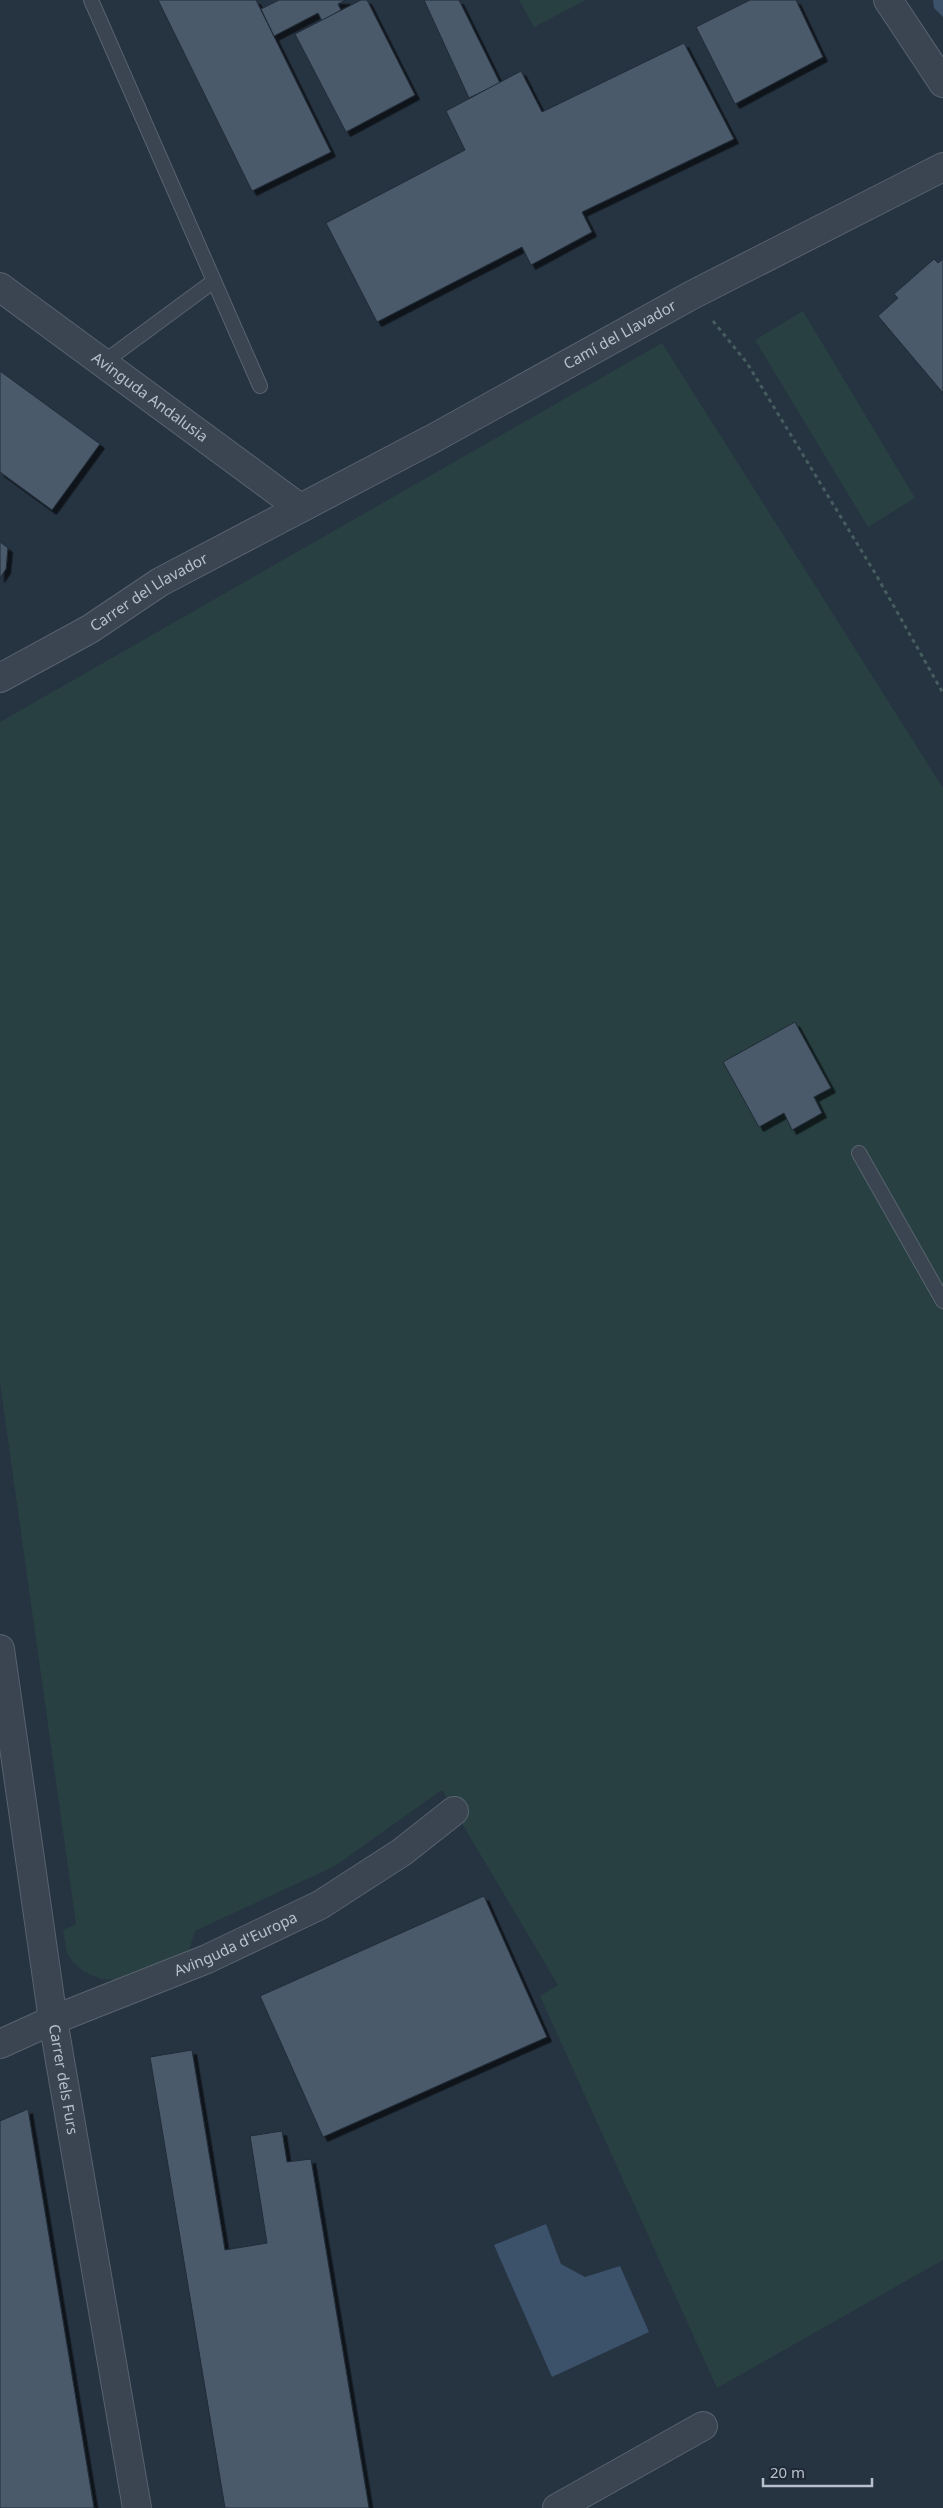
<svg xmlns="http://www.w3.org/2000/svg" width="943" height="2508" font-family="'Noto Sans',sans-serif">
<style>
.green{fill:#284042}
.water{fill:#3c516a}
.building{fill:#4c5a6a;stroke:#212c38;filter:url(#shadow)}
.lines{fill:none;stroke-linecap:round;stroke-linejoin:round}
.service-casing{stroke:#58636e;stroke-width:16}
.minor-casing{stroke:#58636e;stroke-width:30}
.path{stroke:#465d5f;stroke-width:3;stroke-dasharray:4 4;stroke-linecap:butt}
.service{stroke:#3a4551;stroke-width:14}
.minor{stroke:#3a4551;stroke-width:28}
.labels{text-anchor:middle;stroke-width:4;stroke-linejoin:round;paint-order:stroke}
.street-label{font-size:15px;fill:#b7c0cb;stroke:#1f2a36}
</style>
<defs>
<filter id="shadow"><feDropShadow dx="4.5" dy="4.5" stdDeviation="0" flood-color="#0009"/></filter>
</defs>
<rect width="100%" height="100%" fill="#263341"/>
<g class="green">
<polygon points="519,0 586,0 534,27"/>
<polygon points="803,311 915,498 868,527 755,340"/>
<polygon points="662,343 943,788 943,2260 717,2388 540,1996 558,1985 442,1790 335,1866 195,1931 189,1950 119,1980 101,1979 83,1971 73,1962 67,1953 63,1930 76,1924 0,1383 0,722"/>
</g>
<g class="water">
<polygon points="933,0 943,0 943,17 934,8"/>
<polygon points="546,2224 561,2264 585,2277 620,2266 649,2332 552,2377 494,2245"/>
</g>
<g class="building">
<polygon points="158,0 256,0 331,152 252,191"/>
<polygon points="279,0 346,0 338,4 341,10 322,21 318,13 274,36 261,9"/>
<polygon points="361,0 367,0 415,95 346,132 295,34"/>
<polygon points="424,0 459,0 500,83 469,98"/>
<polygon points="750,0 796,0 823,57 735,104 696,27"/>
<polygon points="684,43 734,139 582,212 592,232 531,265 522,247 377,322 326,223 465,150 446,111 521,71 542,112"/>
<polygon points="934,259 938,263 943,259 943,393 878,316 898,298 894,294"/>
<polygon points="0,371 100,444 52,510 0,472"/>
<polygon points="0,542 8,548 6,569 0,578"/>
<polygon points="795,1022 831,1088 814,1097 822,1113 792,1130 784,1113 759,1127 723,1062"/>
<polygon points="484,1896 547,2037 323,2137 260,1996"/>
<polygon points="192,2050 225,2250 267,2243 250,2136 282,2131 287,2162 311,2159 369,2508 225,2508 150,2057"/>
<polygon points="28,2109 94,2508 0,2508 0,2121"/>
</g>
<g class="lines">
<g class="service-casing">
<g id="service">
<polyline points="91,0 260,386"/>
<polyline points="104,362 214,281"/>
<polyline points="859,1153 943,1301"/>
</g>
</g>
<g class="minor-casing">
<g id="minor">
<polyline points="888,0 943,83"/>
<path id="s1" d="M0,287l300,221"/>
<path id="s2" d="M0,678l90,-49 70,-47 274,-144 258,-143 251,-128"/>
<path id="s3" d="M0,1649l53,371 84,488"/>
<path id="s4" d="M0,2044l53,-24 154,-61 113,-54 82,-53 52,-41"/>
<polyline points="557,2508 703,2426"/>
</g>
</g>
<polyline class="path" points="713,321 747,363 875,573 943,693"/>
<use href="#service" class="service"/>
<use href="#minor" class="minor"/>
</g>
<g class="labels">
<g class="street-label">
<text dy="5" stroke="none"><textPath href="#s2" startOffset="709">Camí del Llavador</textPath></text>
<text dy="5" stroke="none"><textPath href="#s1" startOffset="186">Avinguda Andalusia</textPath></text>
<text dy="5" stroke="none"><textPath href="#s2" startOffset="172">Carrer del Llavador</textPath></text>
<text dy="5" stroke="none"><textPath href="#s4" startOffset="256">Avinguda d'Europa</textPath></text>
<text dy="5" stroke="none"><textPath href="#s3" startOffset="435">Carrer dels Furs</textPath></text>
</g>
</g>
<path d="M763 2478v8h109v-8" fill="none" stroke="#b7c0cb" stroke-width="2.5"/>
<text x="770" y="2478" font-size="15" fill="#b7c0cb" stroke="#1f2a36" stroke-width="4" paint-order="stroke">20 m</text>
</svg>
